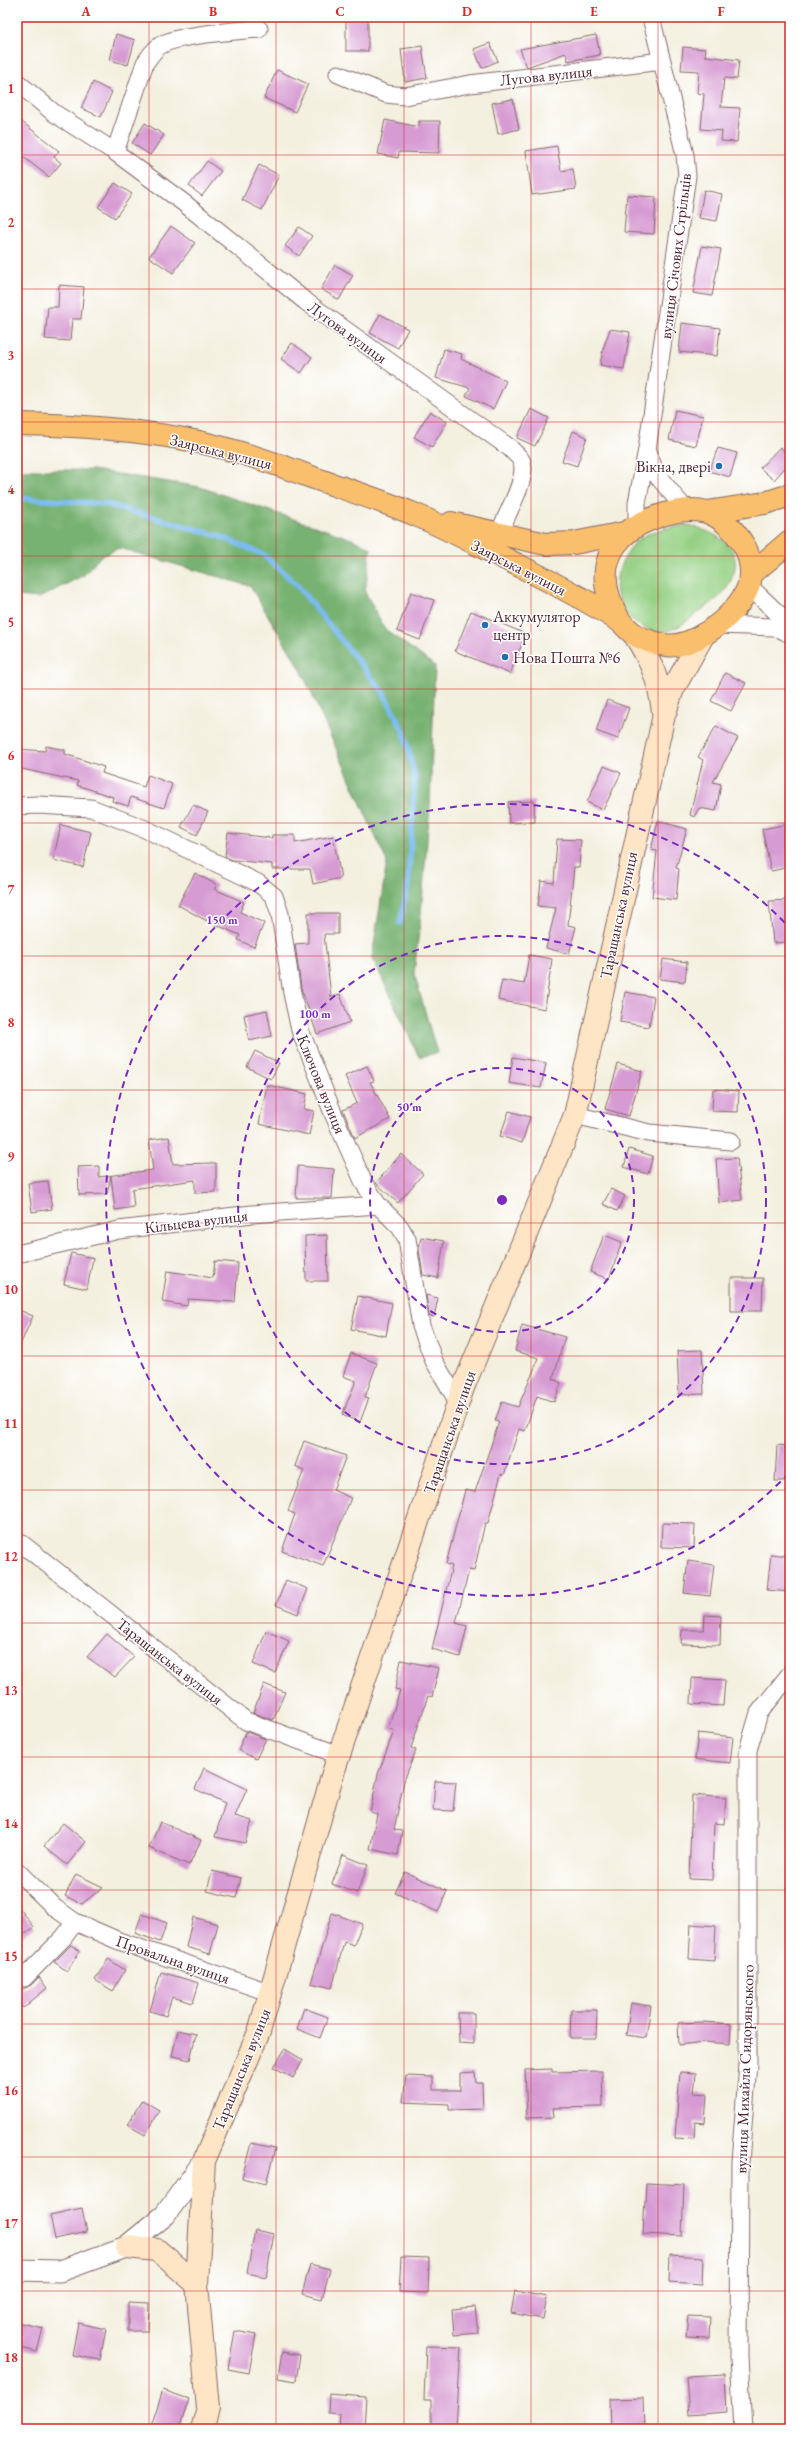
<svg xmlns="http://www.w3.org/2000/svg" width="807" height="2446" font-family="'EB Garamond',serif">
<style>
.green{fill:#95d084;stroke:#707858}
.forest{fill:#78b272;stroke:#61684e}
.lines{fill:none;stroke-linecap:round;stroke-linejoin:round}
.stream{stroke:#7abbef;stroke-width:5.5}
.building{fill:#d79bd3}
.minor-casing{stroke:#85686a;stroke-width:19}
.tertiary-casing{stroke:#85686a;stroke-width:23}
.secondary-casing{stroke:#85686a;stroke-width:24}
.primary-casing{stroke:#85686a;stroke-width:24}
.minor{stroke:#fff;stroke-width:17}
.tertiary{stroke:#fff;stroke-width:21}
.secondary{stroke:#fde5c5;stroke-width:22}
.primary{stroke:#f9bf6d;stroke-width:22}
.grid{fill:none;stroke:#d62828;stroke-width:1;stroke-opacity:0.55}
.ring{fill:none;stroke:#7b2cbf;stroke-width:2;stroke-dasharray:7 5}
.poi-dot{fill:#1f6fb2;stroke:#fff;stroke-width:1.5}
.labels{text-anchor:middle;stroke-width:3;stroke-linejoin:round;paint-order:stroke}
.street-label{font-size:16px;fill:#4a1f2b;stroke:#fff}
.poi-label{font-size:16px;fill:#4a1f2b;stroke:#fff;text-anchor:start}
.centre{fill:#7b2cbf;stroke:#fff;stroke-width:2}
.ring-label{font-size:12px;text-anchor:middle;font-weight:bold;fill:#7b2cbf;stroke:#fff;stroke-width:3;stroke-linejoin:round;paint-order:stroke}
.neatline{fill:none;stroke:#d62828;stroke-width:1.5}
.grid-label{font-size:13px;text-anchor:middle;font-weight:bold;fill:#d62828}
</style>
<rect width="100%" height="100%" fill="#fff"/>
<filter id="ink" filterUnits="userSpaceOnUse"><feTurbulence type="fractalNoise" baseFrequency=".025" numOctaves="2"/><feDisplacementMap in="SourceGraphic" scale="8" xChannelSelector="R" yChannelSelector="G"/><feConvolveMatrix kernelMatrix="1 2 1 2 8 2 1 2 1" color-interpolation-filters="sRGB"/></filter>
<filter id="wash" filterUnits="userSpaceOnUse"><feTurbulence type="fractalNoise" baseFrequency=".012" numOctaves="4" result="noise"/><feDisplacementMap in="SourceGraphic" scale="16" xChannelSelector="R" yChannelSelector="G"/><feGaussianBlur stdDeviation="0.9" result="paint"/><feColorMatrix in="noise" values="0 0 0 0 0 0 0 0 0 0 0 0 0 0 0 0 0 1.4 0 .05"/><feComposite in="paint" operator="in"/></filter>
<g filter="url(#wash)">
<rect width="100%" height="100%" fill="#f3f0df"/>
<path class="green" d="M688,525c29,8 61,23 41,59 -5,11 -19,20 -29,27 -13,10 -25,21 -42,21 -9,0 -26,-11 -31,-18 -17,-21 -12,-44 3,-64 2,-3 5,-9 9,-11 16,-10 31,-12 49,-14z"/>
<polygon class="forest" points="17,470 93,470 200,487 352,539 371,548 365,592 385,629 435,666 430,805 421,914 414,973 437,1053 419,1057 372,957 387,862 300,668 250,586 119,548 100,557 84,575 39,598 17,596"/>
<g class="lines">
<polyline class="stream" points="17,498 106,504 219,536 264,555 297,585 383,692 404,732 415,777 408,885 400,923"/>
</g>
<g id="blocks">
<g class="building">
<rect x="346" y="18" width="22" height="33"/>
<polygon points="116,34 135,40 128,65 110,60"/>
<polygon points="596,35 600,55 568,61 566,53 527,67 520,49"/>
<polygon points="490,43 498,61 482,68 474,49"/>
<polygon points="422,46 427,78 405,82 401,49"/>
<polygon points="683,47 706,49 705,56 739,60 737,79 724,78 721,107 740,108 737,142 721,141 722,131 701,129 704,94 697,93 699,71 681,70"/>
<polygon points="277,70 308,84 295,112 264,98"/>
<polygon points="93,82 112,92 101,117 81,108"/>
<polygon points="513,99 519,129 498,134 492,103"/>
<polygon points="17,118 59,151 54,157 61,163 49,177 17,152"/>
<polygon points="385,120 419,127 419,121 440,121 439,153 399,152 398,158 378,154"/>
<polygon points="145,123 164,135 150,155 132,143"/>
<polygon points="557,146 561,171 573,169 576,189 532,195 526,151"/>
<polygon points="207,161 221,171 202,196 189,186"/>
<polygon points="259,165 279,175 262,210 242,200"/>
<polygon points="115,183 132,194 115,218 98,207"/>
<polygon points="704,190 722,194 717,221 699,218"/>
<polygon points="627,195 656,197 654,234 624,232"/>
<polygon points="171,226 195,243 173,273 149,257"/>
<polygon points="299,227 312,236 299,256 285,246"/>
<polygon points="702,246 721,249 712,296 693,293"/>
<polygon points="335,265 353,275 339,300 321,289"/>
<polygon points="59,285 84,287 81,319 72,319 70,341 45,339 48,307 58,307"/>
<polygon points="380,314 408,329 398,348 370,333"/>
<polygon points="682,323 720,328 717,356 679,352"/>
<polygon points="610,329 630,332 624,369 600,365 603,349"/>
<polygon points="292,343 312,357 301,373 281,359"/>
<polygon points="444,349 462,354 461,359 506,381 493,409 466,396 470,388 436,378"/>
<polygon points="531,409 549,418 535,446 517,438"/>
<polygon points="675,410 703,416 696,446 669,440"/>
<polygon points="430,411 447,422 432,447 414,437"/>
<polygon points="573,431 587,437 577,466 562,461"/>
<polygon points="780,447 790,457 790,462 774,480 760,468"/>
<polygon points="718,448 737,453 730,477 709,471"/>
<polygon points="411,592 434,600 420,640 397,631"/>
<polygon points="471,611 526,634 510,674 455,651"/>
<polygon points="725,673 746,683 731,711 711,701"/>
<polygon points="607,700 629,708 618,739 596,731"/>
<polygon points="716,726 738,738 713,782 721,784 716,811 699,808 694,817 690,815 703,760 698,757"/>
<polygon points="46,746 65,750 65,754 104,767 102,773 144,787 148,775 172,784 164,808 131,797 128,806 112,801 113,797 77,785 78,781 17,768 17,749 45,751"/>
<polygon points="604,766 621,773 603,810 587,802"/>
<polygon points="534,801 535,822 509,823 508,802"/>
<polygon points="193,805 208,812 197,835 181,827"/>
<polygon points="658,821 687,829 676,868 679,869 676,900 652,897 657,851 651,850"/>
<polygon points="790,824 790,867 771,871 762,829"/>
<polygon points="61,825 91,832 83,867 53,860"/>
<polygon points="228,833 272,838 272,835 295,835 295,843 333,836 341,878 313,884 310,869 272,869 272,864 232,860 225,856"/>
<polygon points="557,839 581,840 579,867 574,867 568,925 576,927 569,954 546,948 556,908 538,906 541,881 554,883"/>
<polygon points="195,873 217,885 214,889 244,902 240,912 264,923 254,947 238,940 240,935 207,921 178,905"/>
<polygon points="790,900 790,942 773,943 769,901"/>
<polygon points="308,913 338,913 338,934 324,934 331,997 340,994 350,1022 317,1034 301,988 295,944 308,943"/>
<polygon points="529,955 552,959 545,1009 498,1000 502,980 524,984"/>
<polygon points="663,959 687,962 685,982 660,979"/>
<polygon points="625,992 654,997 649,1027 620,1022"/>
<polygon points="267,1010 272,1036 249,1041 244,1015"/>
<polygon points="255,1051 279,1063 271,1079 247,1067"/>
<polygon points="513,1057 546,1063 541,1088 509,1083"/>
<polygon points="618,1064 642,1071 629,1116 605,1109"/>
<polygon points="367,1066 374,1081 370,1082 390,1119 355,1138 343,1110 357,1103 345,1076"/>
<polygon points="267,1085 307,1094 304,1109 314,1111 309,1135 259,1124"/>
<polygon points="713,1089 739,1091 738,1112 712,1111"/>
<polygon points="509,1111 530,1117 522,1143 500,1136"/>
<polygon points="169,1137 173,1164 216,1163 216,1192 195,1193 195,1180 132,1189 134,1207 115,1210 111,1176 107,1194 79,1195 78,1167 99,1166 99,1177 153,1170 149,1140"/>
<polygon points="629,1149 653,1156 648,1174 624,1167"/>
<polygon points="401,1154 423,1174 398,1203 376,1183"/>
<polygon points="737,1158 742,1200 719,1203 716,1159"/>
<polygon points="298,1166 334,1169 332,1198 296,1198"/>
<polygon points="48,1181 52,1209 32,1212 28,1183"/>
<polygon points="611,1189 625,1196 617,1211 603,1204"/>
<polygon points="327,1235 328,1281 306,1281 305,1236"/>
<polygon points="604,1235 622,1242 609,1279 590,1272"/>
<polygon points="421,1237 444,1241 438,1278 423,1275 419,1249"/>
<polygon points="71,1253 93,1258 87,1289 64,1284"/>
<polygon points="215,1261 238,1263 235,1302 188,1299 187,1306 162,1302 167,1271 213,1278"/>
<polygon points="731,1278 763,1278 762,1311 731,1311"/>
<polygon points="426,1295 438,1298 434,1317 429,1316"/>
<polygon points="358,1296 392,1303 386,1336 351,1329"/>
<polygon points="17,1309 33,1316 17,1352"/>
<polygon points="522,1325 565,1337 553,1379 561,1383 554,1402 537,1396 525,1431 519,1429 504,1475 501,1474 488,1523 485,1523 474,1571 469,1570 456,1623 467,1626 460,1657 432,1649 452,1566 446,1564 465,1490 475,1492 499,1422 495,1421 502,1402 518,1407 539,1358 515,1351"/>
<polygon points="702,1350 704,1394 679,1395 677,1351"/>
<polygon points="351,1353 377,1363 365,1397 369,1398 360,1422 342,1415 356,1381 343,1376"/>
<polygon points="304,1441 346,1456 333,1490 351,1498 323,1566 282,1551 295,1514 288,1511 304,1470 295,1466"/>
<polygon points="777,1445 790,1446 790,1481 775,1481"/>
<polygon points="662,1523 695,1524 694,1548 661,1547"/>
<polygon points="771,1554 790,1556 790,1592 767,1590"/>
<polygon points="688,1561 714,1565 710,1596 684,1593"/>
<polygon points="286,1580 308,1589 298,1614 276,1605"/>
<polygon points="705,1615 721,1616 720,1645 681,1644 682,1630 704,1630"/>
<polygon points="266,1631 289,1641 275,1673 253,1664"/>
<polygon points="107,1634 134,1657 115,1677 87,1657"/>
<polygon points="401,1660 439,1668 432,1697 428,1696 411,1748 416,1750 404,1781 394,1830 402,1831 398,1855 370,1849 377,1814 370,1812 378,1774 394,1731 388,1728 400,1690 395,1689"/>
<polygon points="692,1678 725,1680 723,1706 691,1704"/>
<polygon points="264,1684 285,1692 273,1720 253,1713"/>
<polygon points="246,1732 266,1739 256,1759 238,1750"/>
<polygon points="698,1733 733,1737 730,1763 695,1759"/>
<polygon points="204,1768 247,1789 235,1816 252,1821 245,1843 215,1837 225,1803 195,1789"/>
<polygon points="435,1781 456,1782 453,1811 433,1810"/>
<polygon points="692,1795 726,1798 724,1824 714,1823 712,1880 689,1879"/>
<polygon points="160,1822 201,1840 189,1865 149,1848"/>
<polygon points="63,1823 86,1842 67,1865 44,1846"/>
<polygon points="343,1855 368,1865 357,1893 332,1884"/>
<polygon points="212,1871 241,1878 236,1898 207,1891"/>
<polygon points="405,1872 447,1891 438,1912 395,1893"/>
<polygon points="76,1874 103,1887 82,1904 65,1896"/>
<polygon points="17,1905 34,1927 17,1940"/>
<polygon points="332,1913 362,1924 354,1945 344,1942 332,1988 311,1983"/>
<polygon points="142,1914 167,1923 160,1942 135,1933"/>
<polygon points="193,1917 218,1924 210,1954 186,1947"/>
<polygon points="691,1924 716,1926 714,1961 689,1959"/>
<polygon points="71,1945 80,1951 67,1971 54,1962"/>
<polygon points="108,1959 125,1970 113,1991 95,1980"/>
<polygon points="161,1972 199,1983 193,2003 172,1997 166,2016 150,2011"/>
<polygon points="39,1977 47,1988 23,2008 17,2001 17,1992 31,1985"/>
<polygon points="631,2003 651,2006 646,2038 626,2035"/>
<polygon points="304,2008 328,2017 320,2038 297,2029"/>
<polygon points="571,2010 597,2010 596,2038 570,2038"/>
<polygon points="458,2013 474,2013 474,2044 459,2043"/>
<polygon points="703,2022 731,2024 730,2044 704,2042 679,2045 678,2023"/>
<polygon points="178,2030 196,2034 190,2060 172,2056"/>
<polygon points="285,2049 303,2060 293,2078 274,2067"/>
<polygon points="552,2069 552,2072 602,2071 603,2107 553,2108 554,2117 527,2118 525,2070"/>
<polygon points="475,2072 476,2083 482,2083 483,2109 449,2110 449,2104 403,2102 406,2076 433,2077 433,2090 460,2090 460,2073"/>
<polygon points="680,2072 696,2073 694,2093 707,2094 705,2123 695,2122 694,2139 675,2138"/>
<polygon points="142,2100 159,2110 145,2135 127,2125"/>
<polygon points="251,2143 275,2148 266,2184 242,2178"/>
<polygon points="646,2183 684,2185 682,2236 643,2234"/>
<polygon points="82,2208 87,2232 55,2239 50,2215"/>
<polygon points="255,2230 274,2234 266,2277 247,2273"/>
<polygon points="670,2255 703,2257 702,2284 669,2282"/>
<polygon points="401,2257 429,2258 428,2293 399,2292"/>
<polygon points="310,2264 330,2269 322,2299 302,2294"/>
<polygon points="515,2291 547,2297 543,2319 511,2313"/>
<polygon points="128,2302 149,2303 148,2331 128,2331"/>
<polygon points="475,2307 478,2333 454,2335 452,2309"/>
<polygon points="688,2316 710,2317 709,2338 686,2337"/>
<polygon points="17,2322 43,2328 37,2352 17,2347"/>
<polygon points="78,2323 106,2329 100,2360 72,2355"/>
<polygon points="235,2331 256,2335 249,2373 228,2369"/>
<polygon points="426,2346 461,2347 456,2429 431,2429 431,2400 424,2400"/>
<polygon points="282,2352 300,2355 296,2381 278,2378"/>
<polygon points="725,2375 727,2412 689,2415 686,2377"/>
<polygon points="163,2390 189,2399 179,2429 160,2429 151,2426"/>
<polygon points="329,2394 366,2397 364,2429 339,2429 340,2414 328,2413"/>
<polygon points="643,2398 644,2429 611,2429 610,2399"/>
</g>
</g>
</g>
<g filter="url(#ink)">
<use href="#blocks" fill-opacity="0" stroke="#85686a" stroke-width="1"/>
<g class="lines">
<g class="minor-casing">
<g id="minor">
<polyline points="338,74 386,94 405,96 470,84 662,61"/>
<path d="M17,82l37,31 61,39 69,51 121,98 205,147c3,4 8,7 11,12 9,16 -16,56 -22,74"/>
<path d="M115,152l30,-89c5,-7 9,-14 16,-18 19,-11 75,-14 98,-16"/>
<polyline points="648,451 655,473 686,510"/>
<polyline points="637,525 637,503 647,449 687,176 685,155 651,17"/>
<polyline points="749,586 790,625"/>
<polyline points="716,625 775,627 790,634"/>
<polyline points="17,806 38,805 91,808 145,829 258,883 274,896 280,914 292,993 300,1030 335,1118 364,1183 378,1205 400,1227 407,1239 421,1326 434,1361 458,1402"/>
<polyline points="575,1115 649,1133 731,1141"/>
<polyline points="17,1254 119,1230 252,1214 378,1205"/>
<polyline points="17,1540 246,1721 339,1755"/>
<polyline points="17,1871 55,1908 75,1922 119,1941 271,1993"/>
<polyline points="24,1978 64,1937 75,1922"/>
<polyline points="743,2429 739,2357 740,2162 748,2064 748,1750 759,1713 790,1674"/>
</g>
</g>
<g class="tertiary-casing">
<polyline id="tertiary" points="17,2270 60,2271 126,2247 165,2215 204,2161"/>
</g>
<g class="secondary-casing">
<g id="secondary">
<path d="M634,634c17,27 25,45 29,78"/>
<polyline points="126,2247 157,2250 197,2284"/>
<polyline points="202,2429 208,2408 197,2284 204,2161 259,2032 333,1773 463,1388 575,1115 664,715 673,689 704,634"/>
</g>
</g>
<g class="primary-casing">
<g id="primary">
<path d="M17,424c56,1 113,5 167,15 45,8 88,23 130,39 34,12 69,23 102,37 31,13 62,30 92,45 37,19 76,38 110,60 6,4 10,10 16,14 9,6 20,9 31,11 30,5 79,-35 85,-64 3,-11 -1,-28 -7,-37 -8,-13 -21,-27 -36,-32 -15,-4 -33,-1 -48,4 -52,17 -68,57 -39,105"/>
<polyline points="707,512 765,503 790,495"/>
<polyline points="451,523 546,544 574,543 624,533"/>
<polyline points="751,574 790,541"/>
</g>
</g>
<use href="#minor" class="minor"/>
<use href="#tertiary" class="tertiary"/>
<use href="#secondary" class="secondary"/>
<use href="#primary" class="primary"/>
</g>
</g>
<path class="grid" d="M149,17v2412M276,17v2412M404,17v2412M531,17v2412M658,17v2412M17,155h773M17,289h773M17,422h773M17,556h773M17,689h773M17,823h773M17,956h773M17,1090h773M17,1223h773M17,1356h773M17,1490h773M17,1623h773M17,1757h773M17,1890h773M17,2024h773M17,2157h773M17,2291h773"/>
<g class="ring">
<circle cx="502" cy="1200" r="132"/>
<circle cx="502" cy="1200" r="264"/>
<path d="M789 1473A396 396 0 1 1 789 927"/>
</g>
<g class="poi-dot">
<circle cx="719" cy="466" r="4"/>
<circle cx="485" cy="625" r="4"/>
<circle cx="505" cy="657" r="4"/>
</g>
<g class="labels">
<g class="street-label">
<text transform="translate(546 75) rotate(-6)" y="6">Лугова вулиця</text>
<text transform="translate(675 256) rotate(-83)" y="6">вулиця Січових Стрільців</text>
<text transform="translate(348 332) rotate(36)" y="6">Лугова вулиця</text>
<text transform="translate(221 451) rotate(14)" y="6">Заярська вулиця</text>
<text transform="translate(519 567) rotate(27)" y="6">Заярська вулиця</text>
<text transform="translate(618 915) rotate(-78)" y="6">Таращанська вулиця</text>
<text transform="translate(322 1084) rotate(68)" y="6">Ключова вулиця</text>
<text transform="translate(196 1221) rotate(-7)" y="6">Кільцева вулиця</text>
<text transform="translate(449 1432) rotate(-71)" y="6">Таращанська вулиця</text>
<text transform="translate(170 1661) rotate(38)" y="6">Таращанська вулиця</text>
<text transform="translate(173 1959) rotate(19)" y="6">Провальна вулиця</text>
<text transform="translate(241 2069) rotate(-68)" y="6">Таращанська вулиця</text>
<text transform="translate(744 2069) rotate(-88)" y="6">вулиця Михайла Сидорянського</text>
</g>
<g class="poi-label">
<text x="711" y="472" text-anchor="end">Вікна, двері</text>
<text x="493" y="622">Аккумулятор<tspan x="493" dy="18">центр</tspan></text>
<text x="513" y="663">Нова Пошта №6</text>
</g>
</g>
<circle cx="502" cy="1200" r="6" class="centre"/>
<g class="ring-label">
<text x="222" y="924">150 m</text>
<text x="315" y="1018">100 m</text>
<text x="409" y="1111">50 m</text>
</g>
<rect width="807" height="2446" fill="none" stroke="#fff" stroke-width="44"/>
<rect x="22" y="22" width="763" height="2402" class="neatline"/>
<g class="grid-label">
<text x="86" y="16">A</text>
<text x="213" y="16">B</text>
<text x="340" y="16">C</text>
<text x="467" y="16">D</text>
<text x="594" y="16">E</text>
<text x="721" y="16">F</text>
<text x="11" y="93">1</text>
<text x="11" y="227">2</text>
<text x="11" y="360">3</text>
<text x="11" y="494">4</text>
<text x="11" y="627">5</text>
<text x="11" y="760">6</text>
<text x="11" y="894">7</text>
<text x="11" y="1027">8</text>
<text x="11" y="1161">9</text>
<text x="11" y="1294">10</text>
<text x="11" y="1428">11</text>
<text x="11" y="1561">12</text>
<text x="11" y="1695">13</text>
<text x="11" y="1828">14</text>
<text x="11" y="1961">15</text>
<text x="11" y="2095">16</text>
<text x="11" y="2228">17</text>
<text x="11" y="2362">18</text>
</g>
</svg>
